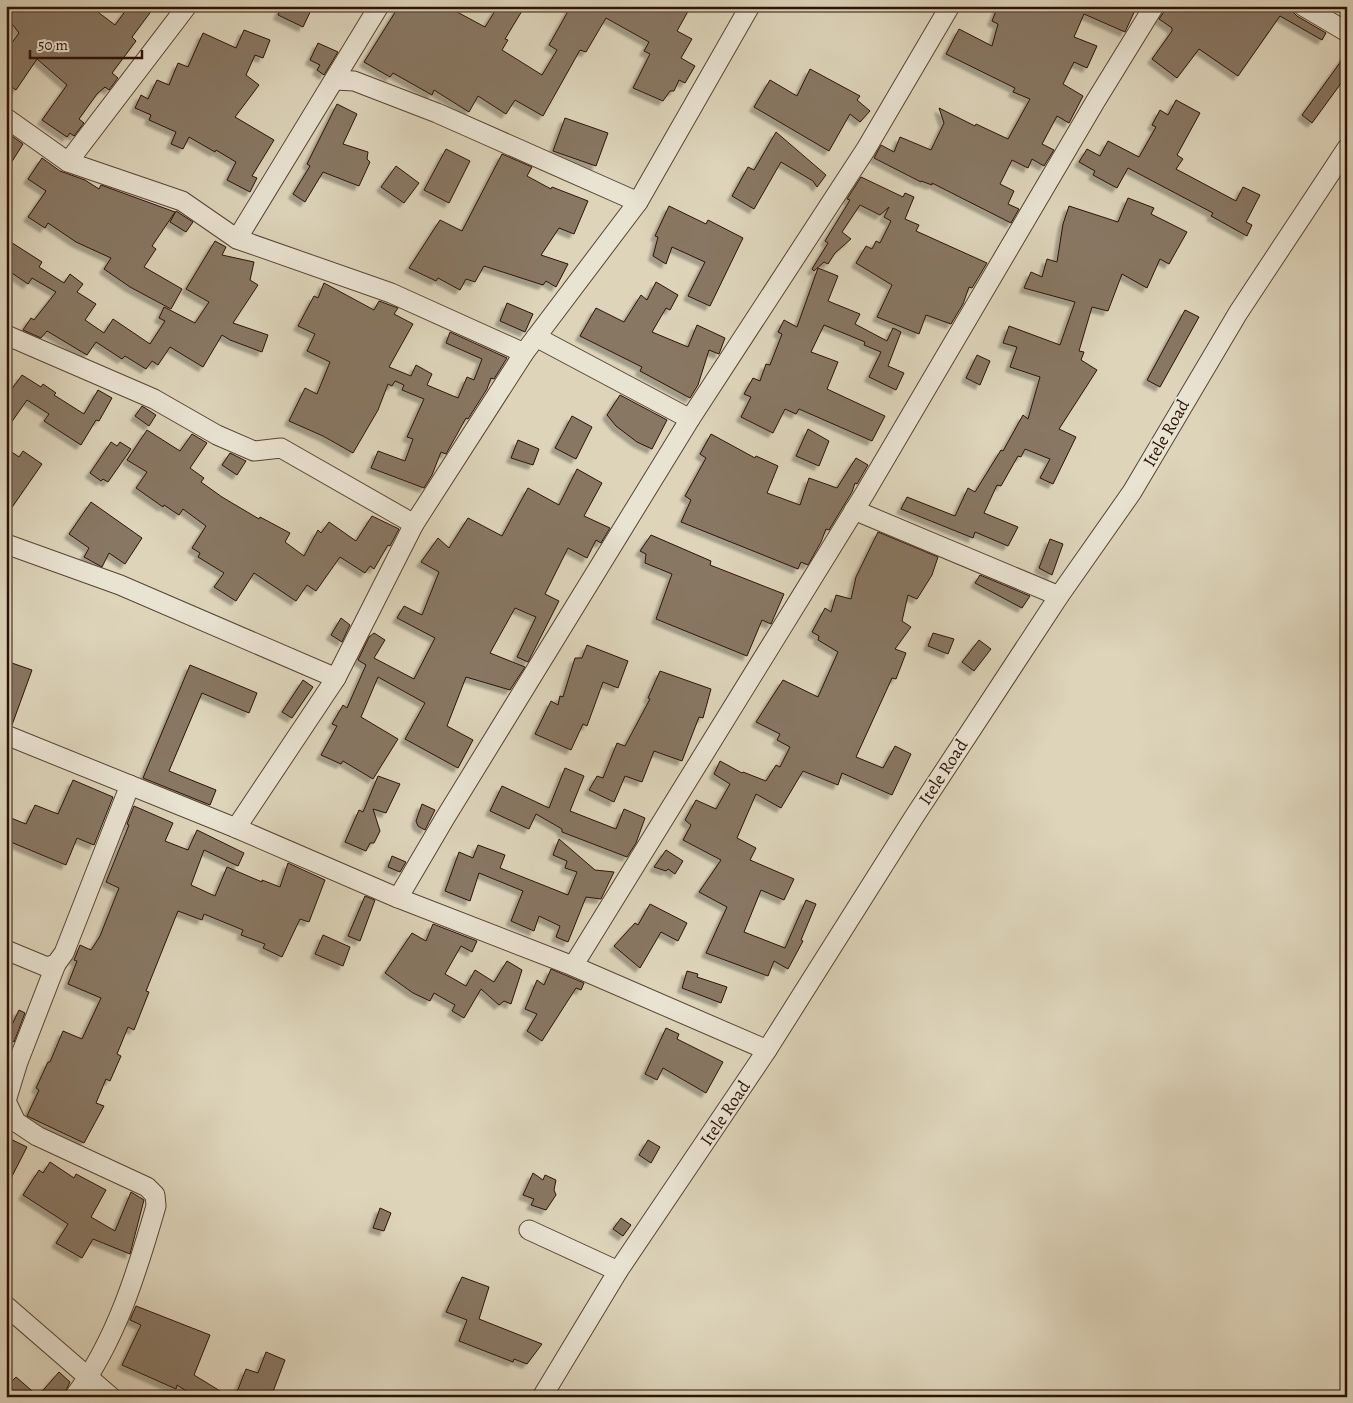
<svg xmlns="http://www.w3.org/2000/svg" width="1353" height="1403" font-family="Alegreya,serif">
<style>
.building{fill:#887764;stroke:#2c1306;filter:url(#shadow)}
.lines{fill:none;stroke-linecap:round;stroke-linejoin:round}
.minor-casing{stroke:#584333;stroke-width:21}
.minor{stroke:#e9e3d2;stroke-width:19}
.labels{text-anchor:middle;stroke-width:4;stroke-linejoin:round;paint-order:stroke}
.street-label{font-size:18px;fill:#2c1306;stroke:#e9e3d2}
</style>
<defs>
<filter id="shadow"><feDropShadow dx="-4.5" dy="4.5" stdDeviation="1" flood-color="#0004"/></filter>
</defs>
<rect width="100%" height="100%" fill="#ddd4ba"/>
<filter id="stains"><feTurbulence type="fractalNoise" baseFrequency=".004" numOctaves="4"/><feColorMatrix values="0 0 0 0 .2 0 0 0 0 .09 0 0 0 0 .02 0 0 0 .5 -.17"/></filter>
<radialGradient id="worn" r=".72"><stop offset=".6" stop-color="#630" stop-opacity="0"/><stop offset="1" stop-color="#630" stop-opacity=".3"/></radialGradient>
<g class="building">
<polygon points="6,6 90,6 115,25 129,6 155,6 132,37 136,41 112,73 118,78 109,90 105,87 97,94 79,119 84,123 74,136 70,133 67,137 42,120 67,85 37,59 16,90 6,83 6,51 19,33 6,16"/>
<polygon points="282,6 313,6 303,27 278,15"/>
<polygon points="399,6 446,6 485,27 498,6 525,6 505,39 508,40 502,50 542,75 557,50 549,45 571,6 691,6 677,31 692,39 681,58 695,66 685,83 679,80 674,91 670,91 663,101 633,88 650,54 644,51 649,42 606,18 586,52 580,50 543,116 515,100 506,114 478,96 469,112 434,90 432,95 393,73 390,77 364,62"/>
<polygon points="998,6 1137,6 1125,32 1084,14 1074,37 1097,46 1087,68 1074,62 1063,84 1083,96 1069,123 1057,116 1042,144 1054,150 1044,166 1032,159 1028,168 1012,160 1000,184 1014,191 1008,204 1019,209 1011,223 932,183 932,185 921,181 921,182 874,158 881,145 894,152 900,137 931,150 944,123 939,108 975,126 976,124 1008,139 1030,99 1013,92 1015,88 946,54 959,29 992,46 998,24 992,21"/>
<polygon points="1168,6 1287,6 1297,16 1326,33 1322,40 1280,16 1238,76 1199,49 1177,78 1152,59 1172,31 1172,28 1159,19"/>
<polygon points="244,30 270,40 263,58 255,55 246,75 259,85 235,117 274,140 252,176 257,178 250,192 227,180 236,162 216,150 215,152 189,137 183,149 171,144 176,132 149,120 151,115 135,108 141,95 148,99 157,80 169,85 178,63 188,67 203,33 236,48"/>
<polygon points="318,43 338,52 324,75 317,70 320,65 310,60"/>
<polygon points="1347,53 1347,75 1312,123 1302,115"/>
<polygon points="810,69 860,96 857,100 870,111 860,122 850,114 829,151 754,107 770,80 797,96"/>
<polygon points="1176,100 1200,113 1177,155 1183,159 1176,169 1236,201 1243,187 1260,195 1246,222 1252,225 1247,236 1211,216 1213,213 1128,168 1117,188 1093,175 1095,171 1079,162 1087,149 1100,156 1108,141 1139,157 1156,127 1152,125 1160,110 1168,115"/>
<polygon points="337,104 357,114 343,144 368,152 367,159 370,162 359,186 323,172 305,202 293,194 310,166 307,164"/>
<polygon points="565,118 608,133 596,166 553,151"/>
<polygon points="776,132 826,175 817,187 813,181 781,162 754,209 732,196 748,167 754,170"/>
<polygon points="9,134 23,144 6,171 6,138"/>
<polygon points="446,149 470,161 449,203 424,190"/>
<polygon points="502,154 532,167 527,176 551,189 552,187 588,201 574,234 559,228 541,255 568,264 556,287 546,281 543,285 484,266 475,282 466,279 460,290 438,278 436,281 409,268 440,220 462,231"/>
<polygon points="42,158 60,171 85,180 99,189 101,185 175,212 152,246 156,249 144,267 182,289 171,309 130,287 104,269 111,258 76,242 48,223 45,228 28,217 46,191 28,179"/>
<polygon points="396,166 419,183 404,203 381,187"/>
<polygon points="861,177 903,197 905,193 914,197 905,219 919,225 916,231 987,263 972,288 969,287 963,304 951,324 926,315 919,334 877,317 892,285 856,263 866,246 872,249 876,241 880,243 891,221 884,217 889,207 880,215 860,205 842,232 851,239 835,253 828,264 824,262 814,271 812,269 828,243 825,241 850,200 847,199"/>
<polygon points="1128,198 1154,208 1151,214 1187,232 1169,264 1160,259 1147,288 1122,274 1108,311 1092,307 1079,351 1084,352 1081,360 1097,370 1059,429 1076,437 1053,484 1040,478 1050,459 1025,449 1021,457 1018,456 1001,486 997,485 984,513 1018,527 1008,546 975,532 973,538 901,509 907,497 955,516 968,488 975,492 1001,450 1003,451 1023,415 1028,419 1040,377 1010,367 1017,347 1003,343 1009,326 1060,345 1075,302 1024,288 1031,272 1042,277 1047,259 1057,262 1063,224 1069,206 1118,222"/>
<polygon points="669,206 706,224 708,220 743,238 710,306 688,296 705,262 672,247 666,264 653,256 658,237 655,236"/>
<polygon points="176,211 193,222 186,232 170,222"/>
<polygon points="6,239 42,262 39,267 64,283 70,274 83,284 77,292 96,304 85,320 104,333 113,319 150,344 165,321 159,318 164,307 195,323 209,302 186,289 215,241 226,247 222,255 254,262 250,280 258,285 233,323 268,335 262,352 230,340 222,335 203,367 170,347 158,365 152,361 146,369 125,356 122,359 96,342 87,355 47,331 41,338 23,330 31,318 34,320 56,292 32,278 28,284 6,269"/>
<polygon points="818,268 838,276 828,301 860,314 855,324 887,341 893,328 901,332 888,366 904,373 896,390 869,377 881,352 864,345 865,342 824,325 811,352 838,362 827,389 885,416 872,441 799,409 796,414 785,409 773,433 741,417 751,397 744,394 753,378 760,381 766,364 770,365 782,334 778,332 784,320 797,327"/>
<polygon points="656,282 678,295 670,310 666,308 652,332 688,347 697,325 725,338 719,354 709,350 698,385 690,398 640,371 642,367 580,336 596,308 624,322 641,295 647,300"/>
<polygon points="324,283 374,310 379,301 398,308 394,314 413,324 389,367 411,376 416,365 432,374 427,385 458,398 467,377 474,380 482,359 446,343 450,332 507,358 494,379 491,378 487,389 468,419 466,418 446,454 441,452 432,475 424,488 371,468 378,451 405,461 413,439 407,437 424,399 402,390 404,385 395,381 392,386 388,384 378,410 353,453 323,436 289,421 305,388 317,394 330,362 307,351 315,334 298,326 314,296 318,298"/>
<polygon points="507,303 533,314 525,332 500,321"/>
<polygon points="1185,310 1199,317 1160,387 1147,380"/>
<polygon points="977,355 990,361 980,385 966,378"/>
<polygon points="22,375 41,387 43,384 56,393 54,395 84,414 98,390 112,398 99,421 96,420 81,445 44,421 49,414 27,400 6,430 6,397"/>
<polygon points="620,395 667,420 652,449 637,442 616,426 607,415"/>
<polygon points="142,406 156,415 149,426 135,416"/>
<polygon points="572,416 592,427 576,459 555,448"/>
<polygon points="808,429 829,441 819,466 796,456"/>
<polygon points="147,430 180,451 192,434 207,443 190,468 204,478 201,482 222,497 259,519 260,517 290,533 285,542 304,556 318,530 321,533 329,522 356,541 372,516 399,529 390,546 388,545 374,569 370,566 365,573 340,557 316,591 307,585 296,601 254,573 236,601 214,587 224,573 198,557 200,553 192,548 206,526 183,509 179,515 164,505 163,507 136,488 147,472 127,460"/>
<polygon points="711,434 755,458 756,456 778,466 767,493 800,505 809,478 837,488 856,458 868,465 857,484 855,483 852,492 829,530 826,529 821,542 808,565 801,562 798,569 681,522 691,500 685,496 706,458 700,454"/>
<polygon points="518,440 539,449 533,465 511,458"/>
<polygon points="111,442 117,446 120,442 131,449 108,482 103,479 101,481 90,473"/>
<polygon points="6,448 19,457 23,451 42,464 6,516"/>
<polygon points="230,453 246,461 237,475 222,465"/>
<polygon points="577,469 602,483 584,516 610,528 601,543 596,540 587,558 568,548 545,594 559,601 528,662 517,657 536,617 515,608 490,653 525,667 510,690 466,677 447,726 473,740 458,768 405,739 425,703 378,677 361,717 398,739 373,779 343,761 341,764 321,755 337,726 332,724 343,705 347,708 366,665 358,660 369,637 374,633 385,640 374,658 414,679 435,638 397,618 404,606 422,615 439,572 421,562 438,538 449,548 468,518 502,536 528,488 559,505"/>
<polygon points="91,502 142,538 125,564 109,553 102,567 84,557 89,548 69,534"/>
<polygon points="878,532 938,557 932,575 917,599 908,595 902,621 911,627 895,649 906,653 896,679 892,678 856,757 883,768 895,746 911,754 892,795 842,773 838,785 803,771 781,808 756,794 737,838 756,848 750,860 794,879 784,900 761,890 744,932 785,948 806,900 816,904 801,940 803,941 788,969 774,961 768,976 706,953 727,907 699,892 721,860 683,840 691,825 685,820 696,800 716,809 730,784 714,774 720,761 742,773 743,772 766,781 776,765 780,767 790,747 777,740 780,734 756,722 783,680 818,697 838,652 818,640 819,636 812,632 825,608 831,612 836,595 851,599 856,577"/>
<polygon points="651,535 711,561 710,565 784,594 771,624 762,620 747,656 656,619 672,574 645,563 646,554 640,551"/>
<polygon points="1050,539 1063,544 1052,575 1039,568"/>
<polygon points="980,575 1030,596 1022,608 975,583"/>
<polygon points="341,618 350,625 342,642 331,635"/>
<polygon points="933,633 954,639 948,654 928,646"/>
<polygon points="979,640 991,649 974,671 962,662"/>
<polygon points="587,645 628,661 618,688 603,682 587,726 583,724 571,750 535,734 551,701 558,705 560,696 563,697 575,658 582,658"/>
<polygon points="6,661 32,670 12,725 6,724"/>
<polygon points="190,665 257,693 249,713 202,693 169,771 216,790 210,805 143,778"/>
<polygon points="660,671 711,689 703,718 699,717 682,761 654,751 642,782 625,776 614,802 589,790 597,776 603,778 617,743 625,746 650,699 648,698"/>
<polygon points="303,680 313,687 292,718 282,712"/>
<polygon points="565,768 584,776 570,811 616,829 624,809 645,818 636,843 627,857 562,832 562,829 536,814 529,829 490,811 502,786 549,808"/>
<polygon points="378,776 400,784 386,813 373,809 380,831 374,843 370,843 366,851 345,842 359,810 363,812"/>
<polygon points="73,780 113,797 94,845 77,838 66,865 6,840 6,816 26,824 35,805 58,814"/>
<polygon points="422,804 435,810 425,830 418,826 416,821"/>
<polygon points="134,806 173,823 165,841 188,850 197,830 244,853 238,866 204,850 191,885 215,896 227,867 262,882 262,880 280,887 288,863 325,880 309,922 300,919 282,957 263,948 265,944 241,935 243,930 204,914 202,920 178,911 146,991 149,992 134,1030 128,1027 117,1054 121,1056 110,1081 106,1079 96,1103 104,1106 84,1143 27,1116 39,1090 36,1088 48,1062 50,1062 63,1031 82,1039 101,998 68,984 77,961 74,960 80,945 91,950 100,936 119,888 106,882 129,825 127,824"/>
<polygon points="559,839 595,870 614,872 601,899 586,897 568,942 556,937 560,926 539,916 534,931 511,921 523,891 479,873 470,901 445,891 459,852 473,858 478,845 505,855 500,868 568,895 577,872 565,868 567,861 553,855"/>
<polygon points="666,850 683,861 675,874 668,869 666,871 654,867"/>
<polygon points="392,856 406,862 400,872 388,867"/>
<polygon points="365,896 375,900 360,941 348,936"/>
<polygon points="650,904 687,923 678,941 661,932 640,968 614,946 635,923 638,925"/>
<polygon points="433,924 477,941 472,952 461,946 445,974 466,986 475,970 494,982 507,961 522,970 511,1004 504,1001 499,1005 481,989 464,1018 452,1011 455,1005 434,993 430,1001 413,993 385,973 412,933 426,941"/>
<polygon points="323,935 350,947 343,966 315,954"/>
<polygon points="551,969 584,983 581,990 576,988 542,1041 527,1031 537,1014 525,1009 537,980 544,985"/>
<polygon points="687,971 698,974 697,977 727,987 721,1003 682,988"/>
<polygon points="19,1010 25,1013 14,1042 6,1037"/>
<polygon points="666,1028 679,1034 677,1039 723,1062 706,1093 663,1068 657,1080 645,1074"/>
<polygon points="6,1137 27,1147 6,1188"/>
<polygon points="648,1140 660,1147 651,1163 639,1155"/>
<polygon points="50,1162 74,1178 76,1174 106,1190 91,1217 115,1231 131,1192 144,1200 130,1254 93,1239 82,1258 56,1243 68,1224 23,1195 39,1170 43,1173"/>
<polygon points="533,1173 543,1180 545,1175 556,1180 554,1190 556,1195 546,1210 531,1205 534,1199 523,1195"/>
<polygon points="380,1208 391,1213 384,1231 373,1228"/>
<polygon points="621,1218 631,1225 623,1236 613,1229"/>
<polygon points="462,1277 489,1287 479,1319 542,1344 527,1364 514,1359 513,1362 459,1341 467,1320 446,1312"/>
<polygon points="136,1306 210,1335 194,1375 230,1397 196,1397 177,1385 176,1389 122,1365 141,1325 130,1320"/>
<polygon points="266,1352 285,1360 271,1397 235,1397 246,1369 258,1373"/>
<polygon points="59,1372 70,1382 63,1397 6,1397 6,1387 16,1377 38,1396"/>
</g>
<g class="lines">
<g class="minor-casing">
<g id="minor">
<polyline points="1303,6 1347,32"/>
<polyline points="335,80 354,81 437,113 638,202"/>
<polyline points="6,118 68,162 182,201 237,239 391,293 524,353"/>
<polyline points="68,162 187,6"/>
<polyline points="237,239 379,6"/>
<polyline points="6,335 154,399 217,435 254,451 281,448 414,524"/>
<polyline points="536,337 690,419"/>
<polyline points="854,510 1059,596"/>
<polyline points="6,544 120,585 336,678"/>
<polyline points="6,735 236,828 398,898 573,966 767,1050"/>
<polyline points="236,828 336,678 414,524 524,353 638,202 750,6"/>
<polyline points="398,898 445,818 690,419 866,149 950,6"/>
<polyline points="6,950 47,967 56,964 64,953 130,785"/>
<path d="M56,964l-38,98 -12,39 10,21 21,14 110,51 8,8 1,11c-19,66 -40,135 -82,191"/>
<polyline points="573,966 865,493 1095,102 1154,6"/>
<polyline points="529,1230 618,1271"/>
<polyline points="6,1306 111,1397"/>
<polyline points="542,1397 618,1271 767,1050 914,817 1059,596 1132,492 1238,313 1347,148"/>
</g>
</g>
<use href="#minor" class="minor"/>
</g>
<g class="labels">
<g class="street-label">
<text transform="translate(1166 433) rotate(-60)" y="6">Itele Road</text>
<text transform="translate(943 772) rotate(-57)" y="6">Itele Road</text>
<text transform="translate(725 1113) rotate(-56)" y="6">Itele Road</text>
</g>
</g>
<rect width="1353" height="1403" fill="none" stroke="#ddd4ba" stroke-width="25"/>
<rect x="8" y="8" width="1338" height="1388" fill="none" stroke="#2c1306" stroke-width="2.5"/>
<rect x="12" y="12" width="1328" height="1378" fill="none" stroke="#2c1306"/>
<path d="M30 50v8h112v-8" fill="none" stroke="#2c1306" stroke-width="2.5"/>
<text x="38" y="50" font-size="15" fill="#2c1306" stroke="#e9e3d2" stroke-width="4" paint-order="stroke">50 m</text>
<rect width="100%" height="100%" filter="url(#stains)"/>
<rect width="100%" height="100%" fill="url(#worn)"/>
</svg>
